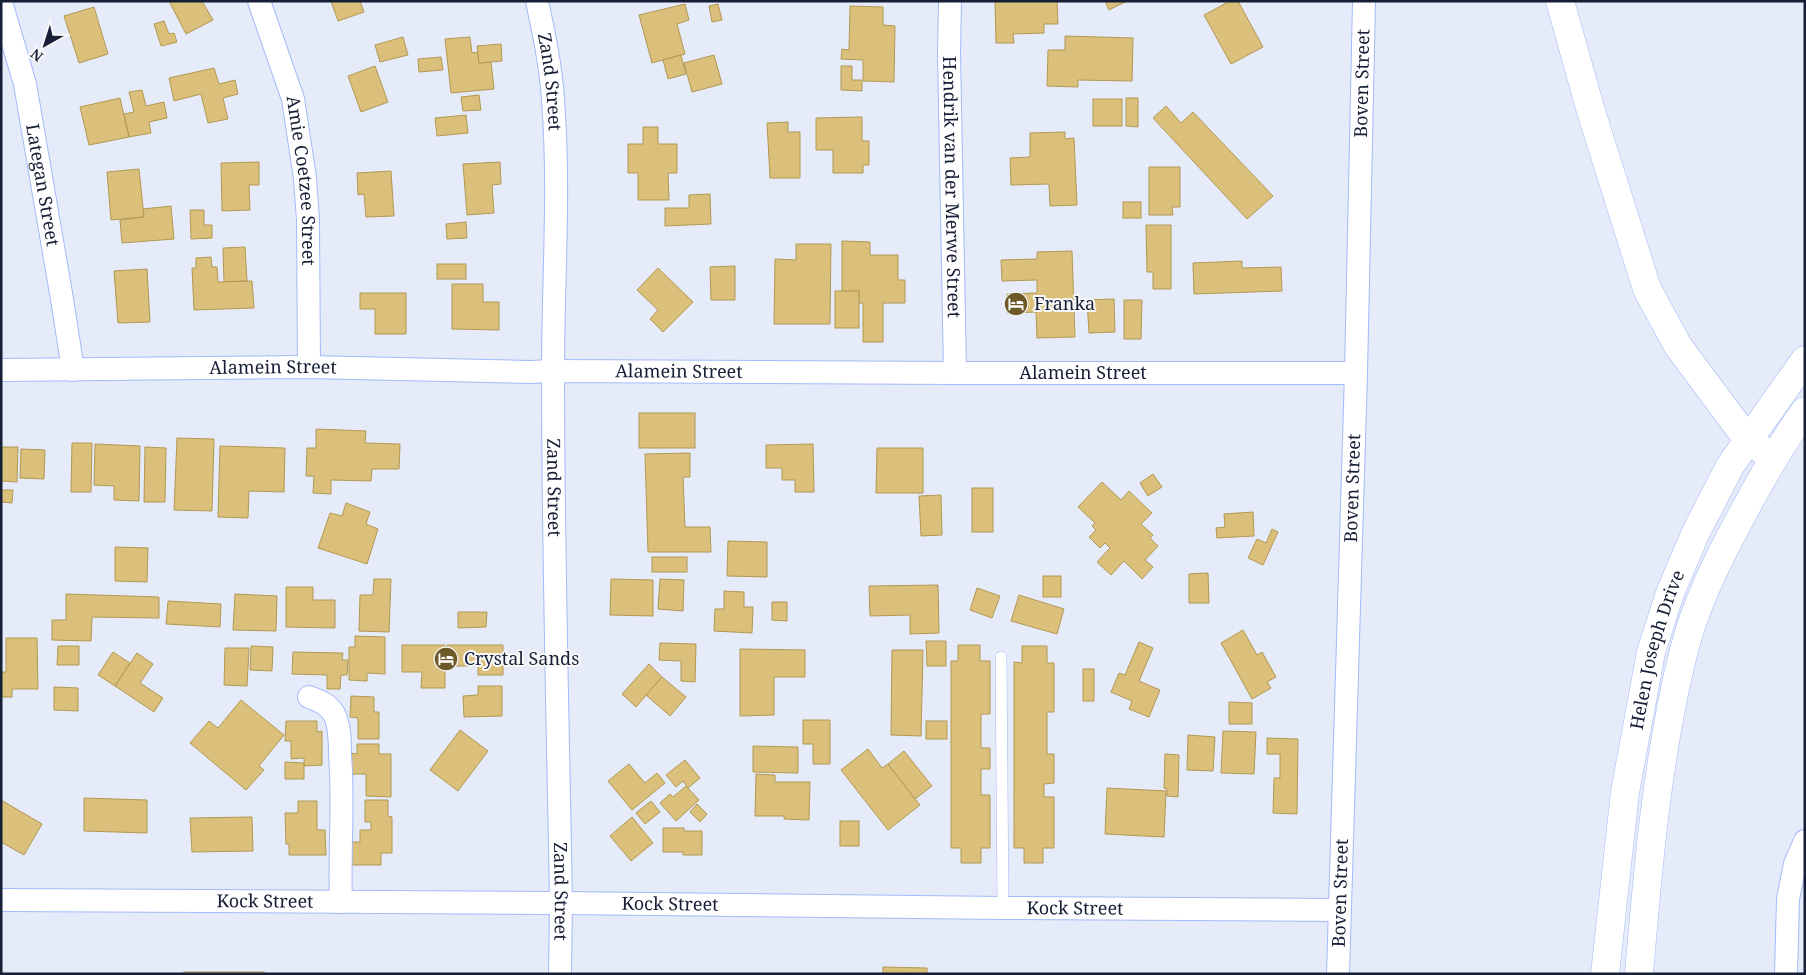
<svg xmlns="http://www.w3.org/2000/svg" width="1806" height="975" font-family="'Noto Serif',serif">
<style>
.building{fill:#dbc07c;stroke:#b29853}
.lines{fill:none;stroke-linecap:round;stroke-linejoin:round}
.service-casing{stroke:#a3bafa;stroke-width:12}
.minor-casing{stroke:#a3bafa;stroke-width:24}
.tertiary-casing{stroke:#a3bafa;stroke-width:29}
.trunk-casing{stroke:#a3bafa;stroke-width:29}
.service{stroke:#fff;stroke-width:11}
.minor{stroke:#fff;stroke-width:22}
.tertiary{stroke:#fff;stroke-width:28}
.trunk{stroke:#fff;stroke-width:28}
.labels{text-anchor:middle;stroke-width:4;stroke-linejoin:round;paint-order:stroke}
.street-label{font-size:18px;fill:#171f36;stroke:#f8f8f8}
.poi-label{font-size:18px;fill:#171f36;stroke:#f8f8f8;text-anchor:start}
</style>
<rect width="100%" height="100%" fill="#e5ebf8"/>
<g class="building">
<polygon points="169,1 202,1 213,20 186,34"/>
<polygon points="331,1 360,1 364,12 338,21"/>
<polygon points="995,1 1057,1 1058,24 1044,24 1044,33 1013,34 1014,43 996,43"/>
<polygon points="1105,1 1127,1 1109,10"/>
<polygon points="1230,1 1238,1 1263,47 1231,64 1204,15"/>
<polygon points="685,4 689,20 677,24 685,54 652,63 639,15"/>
<polygon points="718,4 722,20 712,22 709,6"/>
<polygon points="850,6 883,7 883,25 895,26 894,82 863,81 863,60 841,59 842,49 849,50"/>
<polygon points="94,7 108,54 79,63 64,16"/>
<polygon points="164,21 169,34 174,33 177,42 161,46 154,24"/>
<polygon points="1065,36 1133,38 1132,81 1078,80 1078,87 1047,86 1048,50 1065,50"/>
<polygon points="403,37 408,55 380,62 375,45"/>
<polygon points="470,37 472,53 478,52 479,63 491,62 494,89 451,93 445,39"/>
<polygon points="501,44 502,61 479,63 477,46"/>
<polygon points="681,55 686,74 668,79 663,60"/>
<polygon points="714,55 722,84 692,92 684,63"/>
<polygon points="441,57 443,70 419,72 418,59"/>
<polygon points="375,66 388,102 361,112 348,76"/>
<polygon points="841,66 852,66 852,80 862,80 862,91 841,90"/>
<polygon points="214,68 219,84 235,80 238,94 223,98 228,119 208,123 201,94 174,101 169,78"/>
<polygon points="142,90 146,106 164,102 167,118 149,122 151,133 129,137 124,114 134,112 129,92"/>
<polygon points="479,95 481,110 463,111 461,97"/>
<polygon points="120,98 129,137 89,145 80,107"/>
<polygon points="1126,98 1138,98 1138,127 1126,126"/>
<rect x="1093" y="99" width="29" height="27"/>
<polygon points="1166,106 1181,123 1193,112 1273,196 1247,219 1153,118"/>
<polygon points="466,115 468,133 437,136 435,118"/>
<polygon points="862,117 862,141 869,141 869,165 863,165 863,173 833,173 833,150 816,150 816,118"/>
<polygon points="788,122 788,132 800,132 800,178 770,178 767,123"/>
<polygon points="643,127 658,127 658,144 677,144 677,173 668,173 669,200 638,200 638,173 628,173 628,144 643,144"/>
<polygon points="1065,132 1065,139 1074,138 1077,205 1050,206 1049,184 1011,185 1010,158 1030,157 1030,133"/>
<polygon points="259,162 259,185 249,185 250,210 222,211 221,163"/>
<polygon points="500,162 501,184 492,185 494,213 467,215 463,164"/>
<polygon points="1149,167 1180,167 1180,207 1172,207 1173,215 1149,215"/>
<polygon points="139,169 144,217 111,220 107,172"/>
<polygon points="391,171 394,216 366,217 364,194 358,195 357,173"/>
<polygon points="710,194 711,224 665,226 665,208 689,208 689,195"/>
<rect x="1123" y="202" width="18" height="16"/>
<polygon points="171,206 174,239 122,243 120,220 144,217 143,209"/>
<polygon points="190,210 204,210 204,225 212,225 212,238 191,239"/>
<polygon points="466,222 467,238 447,239 446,224"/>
<polygon points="1146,225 1171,225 1171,289 1153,289 1153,272 1147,272"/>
<polygon points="842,241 870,242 870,255 898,255 898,280 905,280 905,303 883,303 883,342 863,342 863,303 859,303 859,291 842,291"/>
<polygon points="796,244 831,244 830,324 774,324 775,259 796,260"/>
<polygon points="245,247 247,281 224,282 223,248"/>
<polygon points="1072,251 1075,337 1037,338 1036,312 1007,313 1007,294 1037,293 1037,280 1002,281 1001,260 1037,259 1037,252"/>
<polygon points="211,257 212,267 217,267 218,282 252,281 254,308 194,310 192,268 196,268 196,258"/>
<polygon points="1242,261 1242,268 1281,267 1282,291 1194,294 1193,263"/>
<rect x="437" y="264" width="29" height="15"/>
<polygon points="735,266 735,300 711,300 710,267"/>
<polygon points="658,268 693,302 663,332 650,319 658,310 637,290"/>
<polygon points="147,269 150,322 118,323 114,271"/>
<polygon points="452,284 483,284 483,302 499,302 499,330 452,329"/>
<rect x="835" y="291" width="24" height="37"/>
<polygon points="360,293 406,293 406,334 375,334 375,309 360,309"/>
<polygon points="1114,299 1115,332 1089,333 1087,300"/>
<polygon points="1124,300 1142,300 1141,339 1124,339"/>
<rect x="639" y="413" width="56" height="35"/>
<polygon points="316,429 366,431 365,443 400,444 399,469 372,469 371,481 331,480 331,494 313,493 314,476 306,476 307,448 316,448"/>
<polygon points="177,438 214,439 212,511 174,510"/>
<polygon points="72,443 92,443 91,492 71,492"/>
<polygon points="95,444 140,446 139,501 114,500 114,486 94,485"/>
<polygon points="813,444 814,492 795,492 795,480 782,480 782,468 766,468 766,445"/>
<polygon points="220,446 285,448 284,492 249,491 248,518 218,517"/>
<polygon points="1,447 18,447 17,482 1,481"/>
<polygon points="145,447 166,448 165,502 144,502"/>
<polygon points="877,448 923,448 923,493 876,493"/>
<polygon points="21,449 45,450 44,479 20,478"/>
<polygon points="690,453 690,477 683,477 685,527 710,527 711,552 648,552 645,454"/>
<polygon points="1153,474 1162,487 1148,496 1140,483"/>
<polygon points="1102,482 1121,500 1129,491 1152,513 1141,524 1153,535 1150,538 1158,546 1145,560 1153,567 1142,579 1124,561 1111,575 1097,562 1110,548 1105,543 1100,548 1089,537 1096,530 1092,526 1095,523 1078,507"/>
<rect x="972" y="488" width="21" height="44"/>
<polygon points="1,490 13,490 12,503 1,502"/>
<polygon points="941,495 942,535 921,536 919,496"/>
<polygon points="346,503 370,512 366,524 378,529 367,564 318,548 330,513 342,516"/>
<polygon points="1253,512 1254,536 1217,538 1216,528 1225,527 1224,514"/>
<polygon points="1272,529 1278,532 1263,565 1248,558 1257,539 1266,543"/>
<polygon points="728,541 767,542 767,577 727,576"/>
<polygon points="115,547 148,548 147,582 115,581"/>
<rect x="652" y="557" width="35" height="15"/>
<polygon points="1208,573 1209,603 1189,603 1189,574"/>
<rect x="1043" y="576" width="18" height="21"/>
<polygon points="374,579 391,579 389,632 359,631 360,595 373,595"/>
<polygon points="611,579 653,580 653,616 610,615"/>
<polygon points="660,579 684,580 683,611 658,609"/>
<polygon points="938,585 939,633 910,634 910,615 870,616 869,586"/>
<polygon points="286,587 313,587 313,600 335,600 335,628 286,627"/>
<polygon points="977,588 1000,596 992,618 970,610"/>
<polygon points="724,591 744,592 744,607 753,607 752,633 714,631 715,609 724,609"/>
<polygon points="66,594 159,597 159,618 92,617 91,641 52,640 52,620 66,620"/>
<polygon points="235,594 277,596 276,631 233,630"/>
<polygon points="1019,595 1064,609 1057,634 1011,621"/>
<polygon points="168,601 221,604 220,627 166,624"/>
<polygon points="772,602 787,602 787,621 772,620"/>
<polygon points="458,612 487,612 486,627 458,628"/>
<polygon points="1243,630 1257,655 1262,652 1276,677 1267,682 1271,688 1252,699 1221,643"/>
<polygon points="355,636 385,637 385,674 367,673 367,681 349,680 349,647 355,647"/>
<polygon points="6,638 37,638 38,689 12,689 12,697 1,697 1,672 6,672"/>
<polygon points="926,641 946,641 946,666 927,666"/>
<polygon points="1139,642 1153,648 1139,681 1160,690 1149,717 1129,709 1132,701 1111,692 1119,673 1125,675"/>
<polygon points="660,643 696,644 695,682 681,681 681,661 659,660"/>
<polygon points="402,645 445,645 445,688 421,688 422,672 402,672"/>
<polygon points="447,645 503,645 503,675 478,675 478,666 447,666"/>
<polygon points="958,645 980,645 980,661 990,661 990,714 981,714 981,748 990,748 990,769 981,769 981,795 990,795 990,848 981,848 981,863 961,863 961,848 951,848 951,661 958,661"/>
<polygon points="58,646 79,646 79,665 57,665"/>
<polygon points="251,646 273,647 272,671 250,670"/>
<polygon points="1022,646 1047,646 1047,663 1054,663 1054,712 1047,712 1047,754 1054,754 1054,783 1044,784 1044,797 1054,797 1054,848 1043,848 1043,863 1024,863 1024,848 1014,848 1014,662 1022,663"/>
<polygon points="225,648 249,648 247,686 224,685"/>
<polygon points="740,649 805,650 805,677 774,677 774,715 740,716"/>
<polygon points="892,650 923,650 921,736 891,735"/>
<polygon points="113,652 130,663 115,686 98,675"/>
<polygon points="293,652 343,653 342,660 348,660 347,675 341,675 340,689 327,689 327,675 292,674"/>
<polygon points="137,653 153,664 140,683 163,698 154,712 115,686"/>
<polygon points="649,664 662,677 636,707 622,694"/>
<rect x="1083" y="669" width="11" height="32"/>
<polygon points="662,677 686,697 670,716 646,695"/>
<polygon points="478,686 502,686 502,716 464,717 463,696 478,695"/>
<polygon points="54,687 78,688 78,711 54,710"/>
<polygon points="351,696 374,697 374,712 379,712 379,739 358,739 358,718 350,717"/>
<polygon points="241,700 284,735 259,766 264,770 246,790 190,743 209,721 218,728"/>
<polygon points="1229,702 1252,703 1252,724 1229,724"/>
<polygon points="803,720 830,720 830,764 813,764 813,744 803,744"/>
<polygon points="286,721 317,721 317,732 322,731 322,765 304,766 304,758 291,759 291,741 285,741"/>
<rect x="926" y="721" width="21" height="18"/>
<polygon points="460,730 488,751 458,791 430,770"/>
<polygon points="1223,731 1256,732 1254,774 1221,773"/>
<polygon points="1188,735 1215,737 1213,771 1187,770"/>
<polygon points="1267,738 1298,739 1297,814 1273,813 1274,778 1280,778 1280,754 1267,754"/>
<polygon points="357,744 379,744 379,754 391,754 391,797 366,796 366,774 351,774 351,753 357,754"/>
<polygon points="753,746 798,747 798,773 753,772"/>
<polygon points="868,749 882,768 888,764 920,805 888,830 841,770"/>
<polygon points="904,751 932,786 915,799 888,764"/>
<polygon points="1165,754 1179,755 1178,797 1167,796 1167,789 1164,788"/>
<polygon points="685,760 700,778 688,788 683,781 676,787 666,775"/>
<polygon points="285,762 304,763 304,779 285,779"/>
<polygon points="629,764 645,783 657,773 665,783 632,810 608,781"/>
<polygon points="756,774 775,775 775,782 810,782 809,820 784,819 784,816 755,816"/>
<polygon points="686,786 699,800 676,821 660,803 670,794 673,797"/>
<polygon points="1107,788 1166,791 1164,837 1105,834"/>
<polygon points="84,798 147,800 147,833 84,831"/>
<polygon points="1,800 42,824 24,855 1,842"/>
<polygon points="365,800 388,800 388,816 392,817 392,853 381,853 381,865 352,865 351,842 360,842 360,830 371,830 371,822 365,822"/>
<polygon points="298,801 317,801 317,830 325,830 326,855 289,855 289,844 286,844 285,813 298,813"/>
<polygon points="651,801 660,812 645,824 636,813"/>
<polygon points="697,804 707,814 700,822 690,812"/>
<polygon points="252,817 253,851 192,852 190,818"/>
<polygon points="632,817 653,843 631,861 610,836"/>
<rect x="840" y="821" width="19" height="25"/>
<polygon points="663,828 684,828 684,831 702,831 702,855 683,855 683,852 663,852"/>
<polygon points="883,967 927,968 927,974 883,974"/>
<rect x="184" y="972" width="80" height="2"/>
</g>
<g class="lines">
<g class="service-casing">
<polyline id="service" points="1001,657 1003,908"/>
</g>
<g class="minor-casing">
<g id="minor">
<path id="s1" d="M259,1l34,98 12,79 3,42 1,147"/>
<path id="s2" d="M537,1c7,33 14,66 16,99 7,90 0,181 0,272 0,177 5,354 8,531l-1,71"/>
<path id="s3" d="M950,1l-1,52 6,320"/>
<path id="s4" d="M1,2l24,82 37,215 11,71"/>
<path id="s5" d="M1,370l308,-3 221,5 23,-1 402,2h401"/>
<path d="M309,697c11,4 19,7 25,17 6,11 6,29 6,41 4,49 -1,98 1,147"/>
<path id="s6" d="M1,900l560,3 442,5 336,2"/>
<path id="s7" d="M1338,974l18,-601 8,-372"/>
<polyline points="1786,974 1788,899 1795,864 1805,841"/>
</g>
</g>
<g class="tertiary-casing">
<g id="tertiary">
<path id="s8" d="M1605,974l20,-182 26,-140 19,-59 26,-61 34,-66 75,-106"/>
<path d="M1639,974c9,-107 18,-215 44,-320 12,-49 35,-95 59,-139 19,-36 39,-71 63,-104"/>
</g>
</g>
<g class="trunk-casing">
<polyline id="trunk" points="1560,1 1590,108 1647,289 1678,346 1739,428 1748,440 1774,458"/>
</g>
<use href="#service" class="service"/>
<use href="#minor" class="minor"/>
<use href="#tertiary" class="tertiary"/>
<use href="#trunk" class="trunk"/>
</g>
<defs>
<g id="hotel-disc" transform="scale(1.25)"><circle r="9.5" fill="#6d5a28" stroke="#f8f8f8"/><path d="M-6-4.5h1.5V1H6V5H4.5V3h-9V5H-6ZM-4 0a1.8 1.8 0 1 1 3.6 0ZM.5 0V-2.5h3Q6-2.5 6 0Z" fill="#fff"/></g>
</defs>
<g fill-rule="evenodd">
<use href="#hotel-disc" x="1016" y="304"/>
<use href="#hotel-disc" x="446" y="659"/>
</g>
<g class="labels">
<g class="street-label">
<text dy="6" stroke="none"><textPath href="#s2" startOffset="82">Zand Street</textPath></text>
<text dy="6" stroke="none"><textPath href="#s7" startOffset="891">Boven Street</textPath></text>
<text dy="6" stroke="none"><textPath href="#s1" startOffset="186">Amie Coetzee Street</textPath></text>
<text dy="6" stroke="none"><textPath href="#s4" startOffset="188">Lategan Street</textPath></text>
<text dy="6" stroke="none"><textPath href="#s3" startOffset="186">Hendrik van der Merwe Street</textPath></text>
<text dy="6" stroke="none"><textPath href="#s5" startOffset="272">Alamein Street</textPath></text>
<text dy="6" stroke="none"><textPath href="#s5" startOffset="678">Alamein Street</textPath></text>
<text dy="6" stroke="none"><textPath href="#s5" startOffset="1082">Alamein Street</textPath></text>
<text dy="6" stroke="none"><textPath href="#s2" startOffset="488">Zand Street</textPath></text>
<text dy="6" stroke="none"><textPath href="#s7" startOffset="486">Boven Street</textPath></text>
<text dy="6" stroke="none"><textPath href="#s8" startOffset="329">Helen Joseph Drive</textPath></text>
<text dy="6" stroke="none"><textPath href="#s2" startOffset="892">Zand Street</textPath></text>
<text dy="6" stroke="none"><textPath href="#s7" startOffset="81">Boven Street</textPath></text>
<text dy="6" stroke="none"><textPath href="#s6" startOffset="264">Kock Street</textPath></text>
<text dy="6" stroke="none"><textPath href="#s6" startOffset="669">Kock Street</textPath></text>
<text dy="6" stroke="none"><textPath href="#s6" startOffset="1074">Kock Street</textPath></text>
</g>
<g class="poi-label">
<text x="1034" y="310">Franka</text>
<text x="464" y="665">Crystal Sands</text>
</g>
</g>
<rect width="1806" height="975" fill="none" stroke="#171f36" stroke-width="5"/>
<g transform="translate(45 45) rotate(219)" stroke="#f8f8f8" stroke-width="4" paint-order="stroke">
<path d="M0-4L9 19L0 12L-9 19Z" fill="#171f36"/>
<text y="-8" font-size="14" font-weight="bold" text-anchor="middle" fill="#171f36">N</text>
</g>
</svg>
